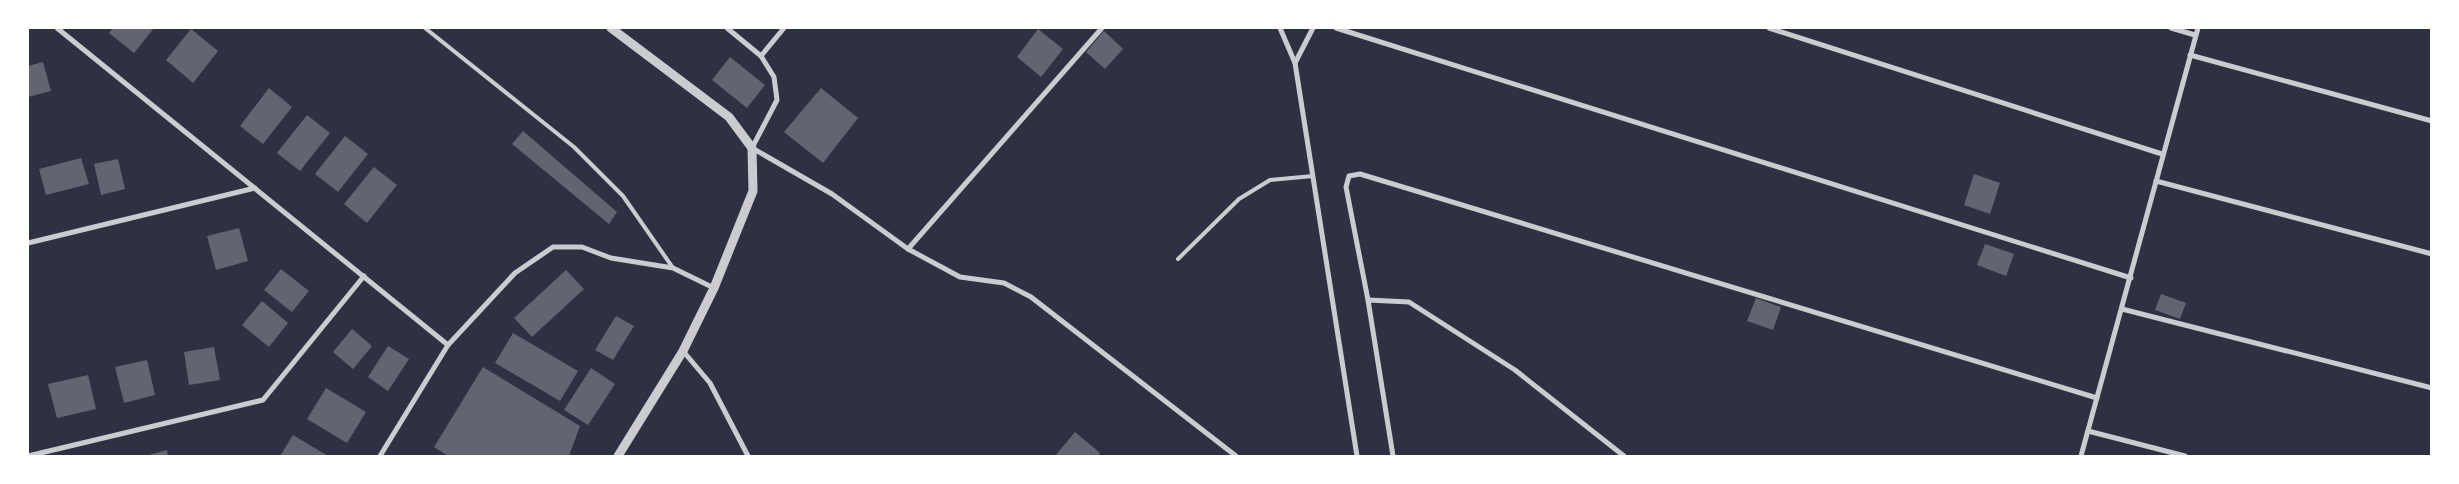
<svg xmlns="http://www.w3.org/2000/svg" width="2459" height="484" font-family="'Noto Sans',sans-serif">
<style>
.building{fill:#626471}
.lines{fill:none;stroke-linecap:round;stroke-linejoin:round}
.service{stroke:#caccd0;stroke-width:4}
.minor{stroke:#caccd0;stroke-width:5}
.tertiary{stroke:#caccd0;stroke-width:9}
</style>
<rect width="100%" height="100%" fill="#2d3142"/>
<g class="building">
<polygon points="113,28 154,28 134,53 109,33"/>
<polygon points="191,29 218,51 193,83 166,60"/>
<polygon points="1038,29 1063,49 1041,77 1017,57"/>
<polygon points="1104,31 1123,49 1105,69 1086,52"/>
<polygon points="730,57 765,85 747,108 712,80"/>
<polygon points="43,62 51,91 28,97 28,66"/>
<polygon points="269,88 292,107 263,144 240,126"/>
<polygon points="821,88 858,118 823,163 784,132"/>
<polygon points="307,115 330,133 300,171 277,153"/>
<polygon points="523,131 617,212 609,224 512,144"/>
<polygon points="345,136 368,154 338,192 315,174"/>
<polygon points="81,158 89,184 46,195 39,169"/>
<polygon points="118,159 125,189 101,195 94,164"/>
<polygon points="374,167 397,185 367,223 344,204"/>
<polygon points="1974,174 2000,183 1990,214 1964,205"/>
<polygon points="239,228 248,261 216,270 207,236"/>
<polygon points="1985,244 2014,254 2006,276 1977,265"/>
<polygon points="281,269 309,291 292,312 264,290"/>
<polygon points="566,270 584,289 532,337 514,318"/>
<polygon points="2161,294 2186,303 2180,319 2155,310"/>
<polygon points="1756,298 1781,307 1773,330 1747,321"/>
<polygon points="262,301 288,323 269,347 242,325"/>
<polygon points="616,316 634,326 613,360 595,350"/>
<polygon points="352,329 372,346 353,369 333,352"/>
<polygon points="513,333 578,371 560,401 495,363"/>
<polygon points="388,346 409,359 388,391 368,377"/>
<polygon points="214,347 220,380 189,385 184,352"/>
<polygon points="147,360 155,395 124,403 115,367"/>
<polygon points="483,367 580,426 569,456 448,456 434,447"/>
<polygon points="591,368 615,384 588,425 564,410"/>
<polygon points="88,375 96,409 57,418 48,384"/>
<polygon points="326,388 366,412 347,443 307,419"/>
<polygon points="1075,432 1100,453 1098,456 1055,456"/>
<polygon points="293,435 328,456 280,456"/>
<polygon points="167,450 168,456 145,456"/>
</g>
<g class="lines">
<g class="service">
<polyline points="425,28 574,147 623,196 673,268"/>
<polyline points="1178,259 1239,199 1270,180 1313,176"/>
</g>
<g class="minor">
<polyline points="57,28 448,345"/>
<polyline points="727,28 761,56"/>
<polyline points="784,28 761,56 774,77 777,100 752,148 832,194 908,249 960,277 1004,283 1031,297 1236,456"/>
<polyline points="1280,28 1295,63"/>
<polyline points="1313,28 1295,63 1357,456"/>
<polyline points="1336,28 2131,278"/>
<polyline points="1769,28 2162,154"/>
<polyline points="2171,28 2195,35"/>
<polyline points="2190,55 2432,121"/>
<polyline points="2156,181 2432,254"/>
<polyline points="28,243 255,188"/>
<polyline points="908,249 1102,28"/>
<polyline points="1368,300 1409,302 1515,370 1624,456"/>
<polyline points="2122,309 2432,388"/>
<polyline points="683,351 710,383 748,456"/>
<polyline points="2088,431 2185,456"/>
<polyline points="28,456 263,400 364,276"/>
<polyline points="380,456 448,345 515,273 553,247 582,247 611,258 673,268 714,288"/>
<polyline points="1393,456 1368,300 1346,187 1349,176 1360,174 2097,398"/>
<polyline points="2081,456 2198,28"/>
</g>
<polyline class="tertiary" points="611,28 729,117 752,148 753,191 714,288 683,351 618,456"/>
</g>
<rect width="2459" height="484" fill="none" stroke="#ffffff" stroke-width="58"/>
</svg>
